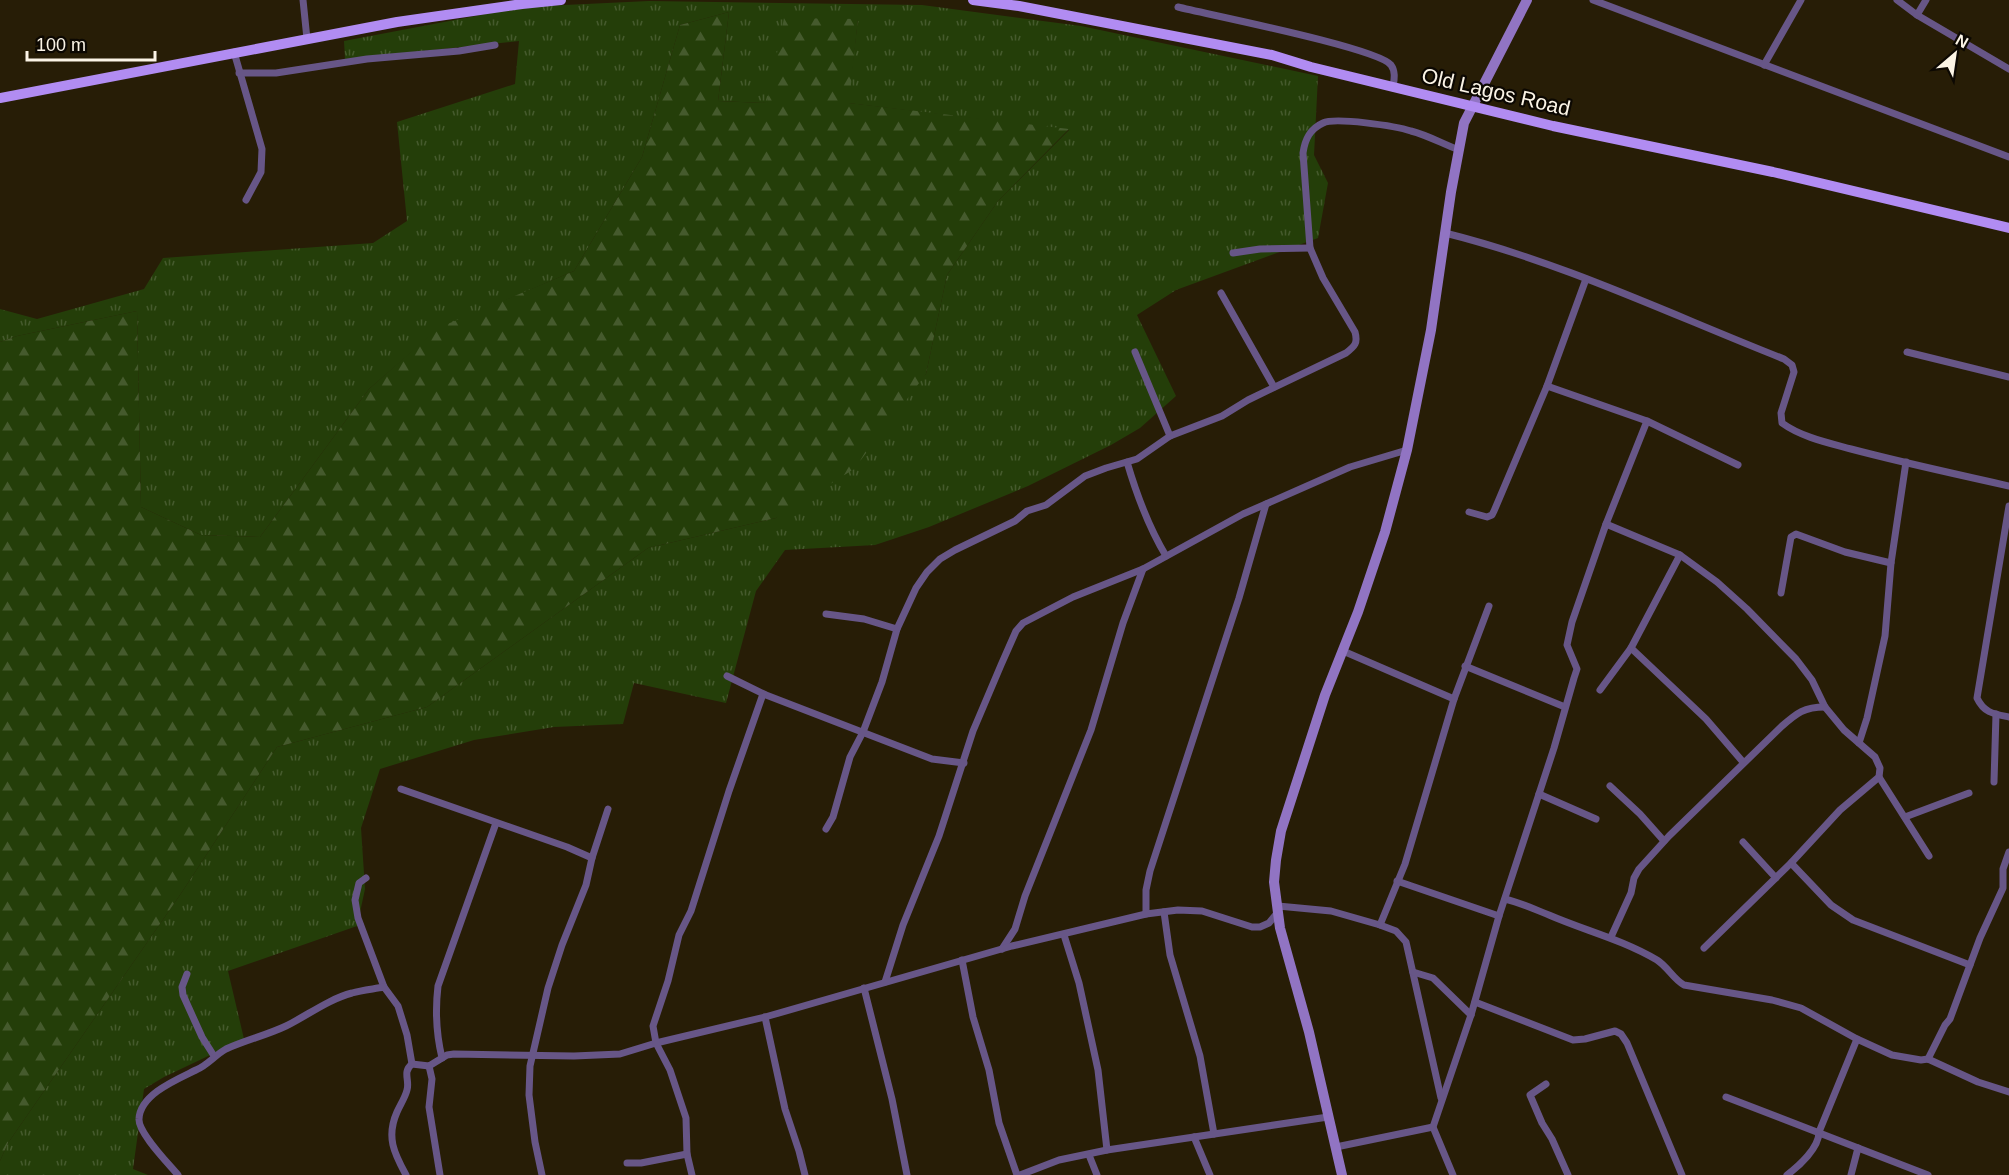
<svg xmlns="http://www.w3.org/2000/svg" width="2009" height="1175" font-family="Helvetica,sans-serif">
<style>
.grass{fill:url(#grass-tufts)}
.forest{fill:url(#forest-firs)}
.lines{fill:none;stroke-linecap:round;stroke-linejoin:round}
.street{stroke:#675687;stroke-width:7}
.secondary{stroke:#9174c3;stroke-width:10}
.primary{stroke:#b18cf2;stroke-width:10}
.labels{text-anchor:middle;stroke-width:4.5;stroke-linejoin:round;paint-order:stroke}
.street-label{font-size:21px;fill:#fbf4e6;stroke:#0c0802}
</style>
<defs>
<pattern id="grass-tufts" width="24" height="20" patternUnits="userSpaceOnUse" patternTransform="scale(1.5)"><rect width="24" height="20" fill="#243e09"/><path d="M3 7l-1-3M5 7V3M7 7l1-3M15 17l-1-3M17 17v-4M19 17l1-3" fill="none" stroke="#455a2d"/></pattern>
<pattern id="forest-firs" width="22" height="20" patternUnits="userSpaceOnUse" patternTransform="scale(1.5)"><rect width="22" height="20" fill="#243e09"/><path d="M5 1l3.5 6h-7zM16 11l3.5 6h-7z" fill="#455a2d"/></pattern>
</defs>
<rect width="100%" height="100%" fill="#271d06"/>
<polygon class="grass" points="649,1 922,5 1081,26 1318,76 1314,155 1328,183 1318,238 1176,290 1137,315 1176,396 1140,428 1111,445 1028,486 929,527 875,545 785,550 756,591 726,703 634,683 623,724 554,727 474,740 380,769 361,828 365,889 357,926 228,971 244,1039 164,1077 144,1089 133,1169 148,1175 0,1175 0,1161 8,1143 180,895 277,747 427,707 648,548 776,518 926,374 947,275 998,201 1069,130 848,103 858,19 767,103 718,101 729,12 680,25 642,157 574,271 438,329 369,389 260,537 201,535 141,507 137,311 17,336 0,342 0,309 37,319 144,289 163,258 373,243 407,221 397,122 515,84 519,41 345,59 344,41 523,7"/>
<polygon class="forest" points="729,12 718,101 767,103 784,18 858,19 849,103 1069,129 998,201 947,275 926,374 854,469 776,518 648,548 427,707 277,747 180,895 8,1143 0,1161 0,342 17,336 137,311 141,507 201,535 260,537 369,389 438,328 574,271 642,157 680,25"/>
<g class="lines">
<g class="street">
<polyline points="303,0 307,39"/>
<polyline points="1593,0 2009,157"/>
<polyline points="1897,0 1917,15 2009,69"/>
<path d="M1178,7c32,8 200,41 213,58 5,7 3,15 2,23"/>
<polyline points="1917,15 1926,0"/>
<polyline points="234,52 262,149 261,172 246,200"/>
<polyline points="1764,65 1801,0"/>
<polyline points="239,73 276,73 367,59 459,51 495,45"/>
<path d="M1445,233c117,29 227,82 339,126l8,6 2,7 -13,41 1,10c19,14 47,20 69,26 53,14 105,25 158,37"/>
<polyline points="1233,253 1260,249 1310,248"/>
<polyline points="1221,293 1274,387"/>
<polyline points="1135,352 1170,436"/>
<polyline points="1907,352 2009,377"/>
<polyline points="1547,386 1647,421 1738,465"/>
<path d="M1127,462c10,34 21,64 39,94"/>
<path d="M2009,506l-32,192c7,15 17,16 32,19"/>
<polyline points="1469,512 1487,517 1492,515 1494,511 1547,386 1586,279"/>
<polyline points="1606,524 1680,555 1717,582 1747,609 1796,659 1812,680 1825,707 1844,730 1875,757 1880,768 1879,777 1840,810 1791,863 1704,948"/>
<polyline points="1781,593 1791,537 1796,534 1845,552 1891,563"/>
<polyline points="826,614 864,619 897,629"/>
<polyline points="1631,648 1706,719 1743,762"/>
<polyline points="1343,651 1454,699"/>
<polyline points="1465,666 1565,707"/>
<polyline points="727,676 766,695 932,759 964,763"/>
<polyline points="1600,690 1631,648 1680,555"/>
<polyline points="1859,743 1867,718 1885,636 1891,563 1906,462"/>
<polyline points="1879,777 1929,856"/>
<polyline points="1994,782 1996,714"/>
<polyline points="1610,786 1640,814 1664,841"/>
<polyline points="401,789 567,847 592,858"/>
<polyline points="1539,794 1596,819"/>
<polyline points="1905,817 1969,793"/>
<path d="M826,829l7,-12 17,-60 13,-25 19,-50 15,-53 19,-41 11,-16 13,-13 15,-9 60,-29 12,-10 19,-6 39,-29 21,-8 31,-9 33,-23 52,-20 26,-16 98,-47c9,-7 12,-10 9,-21l-32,-54 -13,-30 -7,-95c2,-14 7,-24 20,-30 12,-6 73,3 88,8 16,4 32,13 48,19"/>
<polyline points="1743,842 1776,878"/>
<polyline points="1791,863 1831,905 1853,920 1970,965"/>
<polyline points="366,878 359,883 355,900 358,918 384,987 398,1006 407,1035 412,1064"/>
<polyline points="1397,881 1499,916"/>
<path d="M1505,899c16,4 29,10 44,16 37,16 72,24 108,45 11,7 16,19 27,25l88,15 29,8 56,31 35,16 29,5 7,-1 50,23 31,10"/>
<polyline points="1278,906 1331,911 1380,925 1405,864 1454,699 1489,606"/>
<polyline points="1164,912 1170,955 1200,1056 1214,1134"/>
<polyline points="1146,914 1146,890 1150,871 1239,598 1266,504"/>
<polyline points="1380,925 1396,931 1406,942 1441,1098"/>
<polyline points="1064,935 1079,983 1098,1070 1107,1150"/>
<path d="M1611,937l20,-44 3,-15 5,-9 30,-33 113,-110c15,-13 22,-19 43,-19"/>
<polyline points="1002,949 1015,929 1025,896 1091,730 1123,623 1143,569"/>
<polyline points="962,960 973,1017 989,1070 999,1123 1017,1175"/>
<polyline points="1413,972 1433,978 1471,1015"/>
<polyline points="187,974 182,987 183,995 202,1037 214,1056"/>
<polyline points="885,982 903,925 939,836 973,731 1001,665 1016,631 1023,623 1073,597 1143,569 1243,514 1266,504 1350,467 1407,450"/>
<polyline points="864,988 892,1099 907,1175"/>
<polyline points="1475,1002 1573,1040 1585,1039 1615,1031 1621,1034 1627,1043 1682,1175"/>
<polyline points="765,1017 785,1109 799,1151 805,1175"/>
<path d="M442,1058c-6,-25 -7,-47 -4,-72l58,-163"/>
<polyline points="1928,1059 1945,1025 1950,1019 1980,938 2003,888 2003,869 2009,852"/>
<polyline points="429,1066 432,1079 429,1107 440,1175"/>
<polyline points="1546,1084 1530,1095 1542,1123 1552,1139 1568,1175"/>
<polyline points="1726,1097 1928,1175"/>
<polyline points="1194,1137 1210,1175"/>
<polyline points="1336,1147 1433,1127"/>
<polyline points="1089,1155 1097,1175"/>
<polyline points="627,1163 641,1163 687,1154"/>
<path d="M178,1175c-9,-11 -40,-42 -39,-56 1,-25 39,-40 57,-49 12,-5 19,-15 30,-21 20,-9 41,-14 60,-23 22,-11 43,-27 66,-33 10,-3 22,-4 32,-6"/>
<path d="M406,1175c-12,-22 -20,-38 -9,-63 3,-7 8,-14 10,-22 3,-10 -5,-18 5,-26l17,2 18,-11 7,-1 120,2 46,-2 36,-11 109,-26 247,-71 134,-32 32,-4 24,1 50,16h8l9,-4 9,-11"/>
<polyline points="542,1175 535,1142 529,1095 530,1066 548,988 562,945 586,885 592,858 608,809"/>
<polyline points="692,1175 687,1154 686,1118 670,1070 656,1043 653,1026 668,981 679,935 691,911 729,791 763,694"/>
<polyline points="1020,1175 1059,1160 1107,1150 1328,1117"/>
<polyline points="1453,1175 1433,1127 1471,1015 1499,916 1554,748 1574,678 1577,669 1567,645 1572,622 1606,524 1647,421"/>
<path d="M1787,1175c12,-9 32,-27 32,-43l38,-93"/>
<polyline points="1851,1175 1858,1148"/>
</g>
<polyline class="secondary" points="1342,1175 1309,1032 1280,928 1274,882 1276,860 1281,831 1325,695 1358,612 1385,532 1407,450 1431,330 1451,192 1464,123 1527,0"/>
<g class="primary">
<polyline points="973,0 1019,6 1272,55 1311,67 1553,126 1773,172 2009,228"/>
<polyline points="0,98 397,22 522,4 561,0"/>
</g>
</g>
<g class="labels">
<g class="street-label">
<text transform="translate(1496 92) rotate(13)" y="7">Old Lagos Road</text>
</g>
</g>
<g transform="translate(1955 54) rotate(29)" stroke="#0c0802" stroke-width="4.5" paint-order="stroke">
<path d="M0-4.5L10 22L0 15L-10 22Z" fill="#fbf4e6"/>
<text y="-9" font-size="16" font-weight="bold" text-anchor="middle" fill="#fbf4e6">N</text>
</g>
<path d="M27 51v9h128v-9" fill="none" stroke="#fbf4e6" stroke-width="3"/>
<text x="36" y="51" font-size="18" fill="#fbf4e6" stroke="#0c0802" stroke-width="4.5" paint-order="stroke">100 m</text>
</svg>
